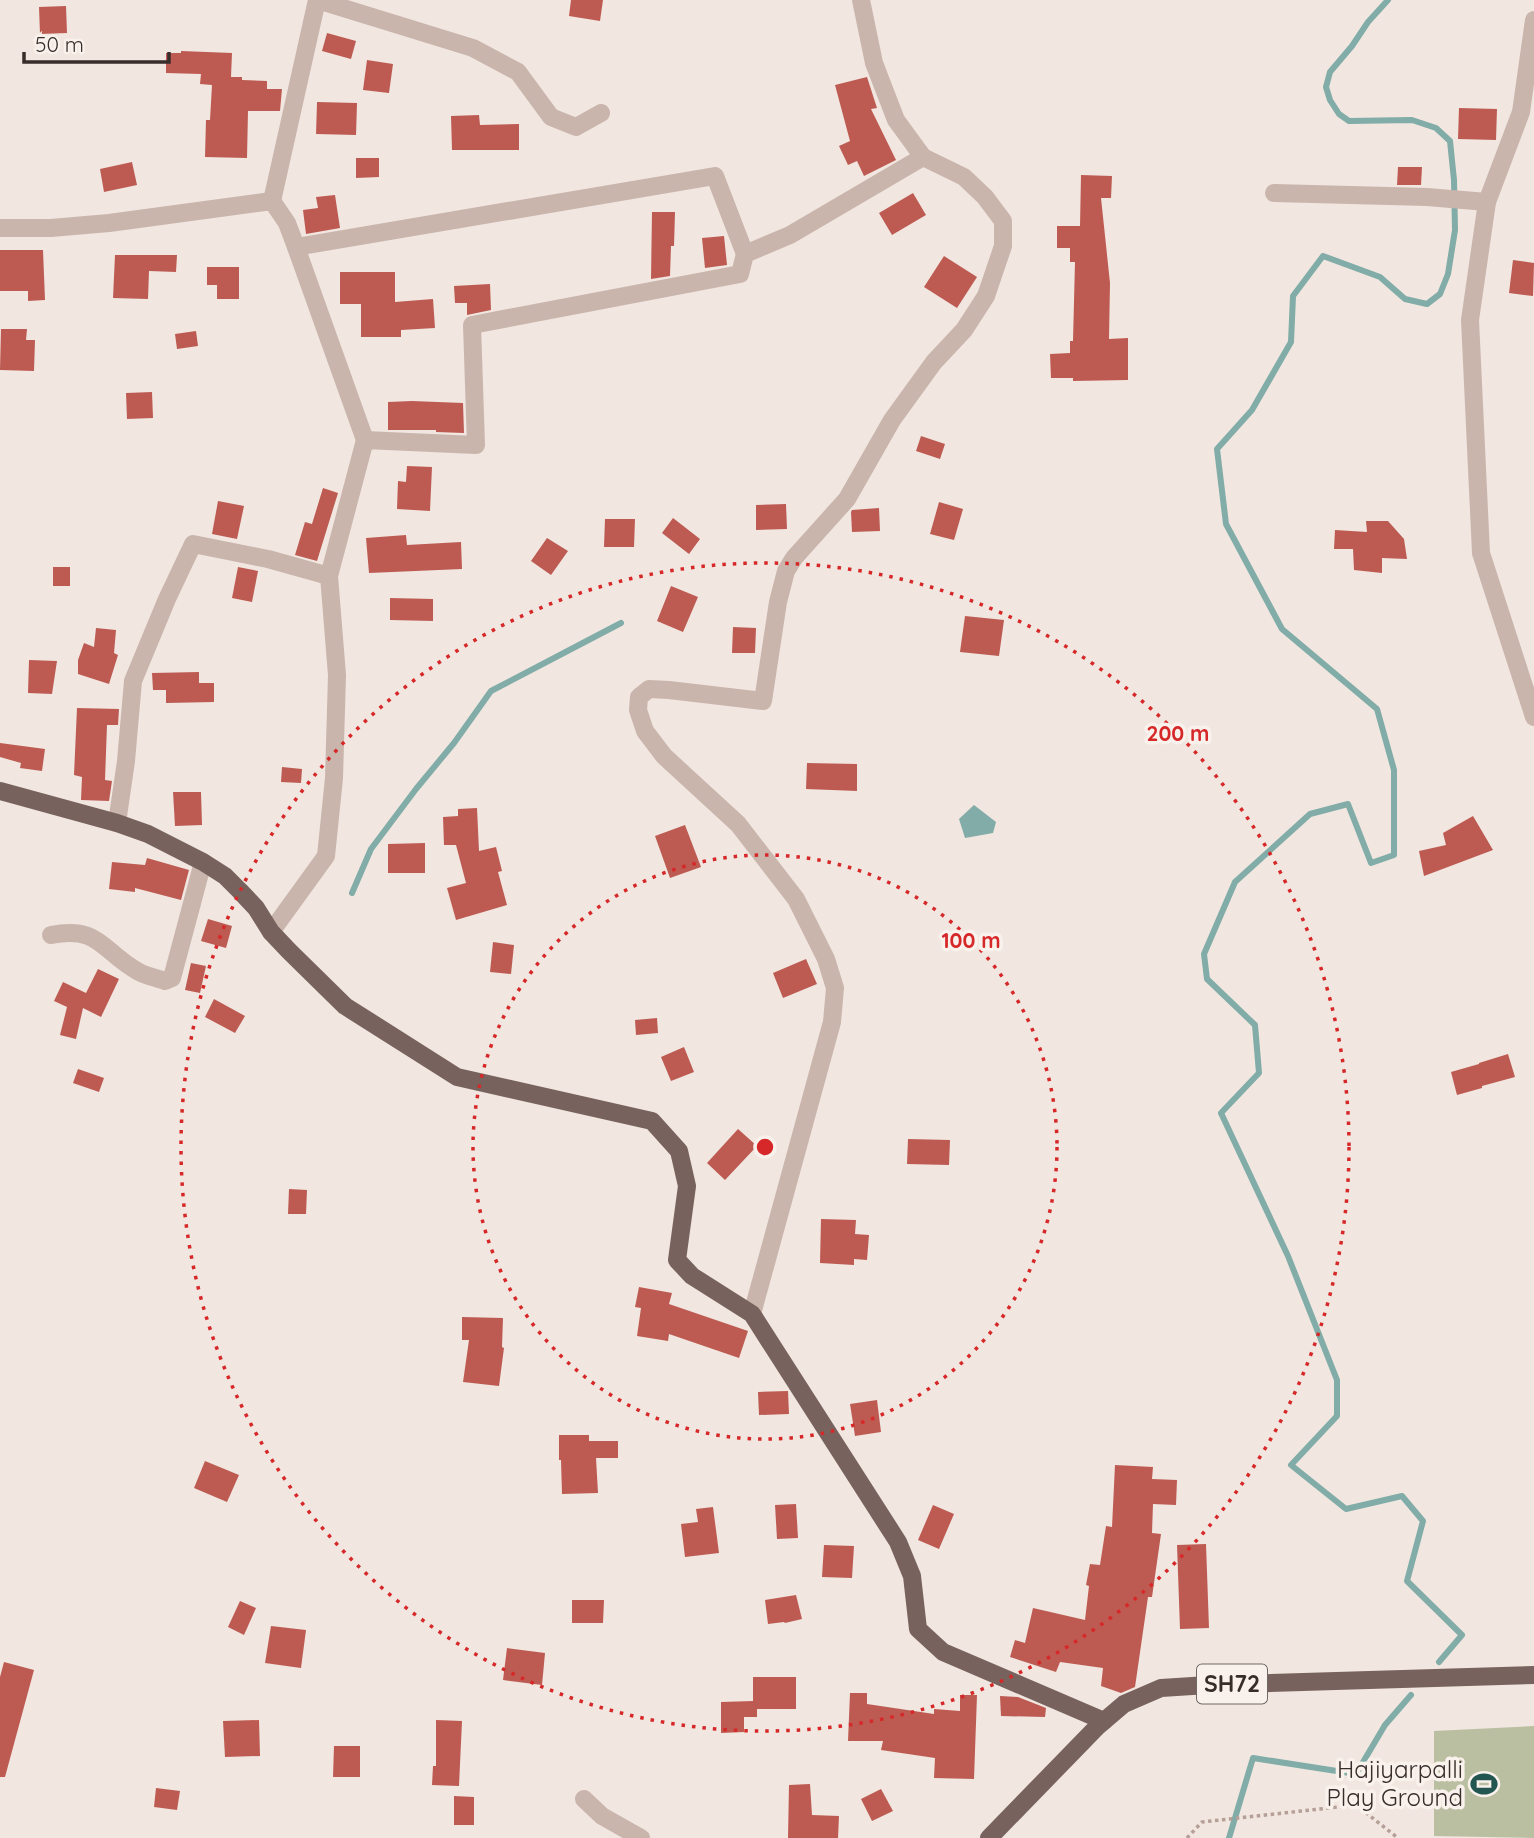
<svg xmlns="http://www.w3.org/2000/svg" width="1534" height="1838" font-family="Quicksand,sans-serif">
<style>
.green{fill:#babfa1}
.water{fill:#81aca7}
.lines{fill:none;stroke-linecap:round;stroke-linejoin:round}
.stream{stroke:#81aca7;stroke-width:6}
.building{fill:#bd5b52}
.path{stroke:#b59f97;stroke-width:3.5;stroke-dasharray:3.5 3.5;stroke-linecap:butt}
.minor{stroke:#c9b5ac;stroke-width:18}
.major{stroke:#78625d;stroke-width:18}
.ring{fill:none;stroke:#d62828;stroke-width:3.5;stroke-dasharray:3.5 7}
.labels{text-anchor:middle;stroke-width:7;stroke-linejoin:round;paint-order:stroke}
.shield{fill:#f9f1ec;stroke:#716865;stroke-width:2}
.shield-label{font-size:23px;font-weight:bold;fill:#372d2b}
.poi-label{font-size:24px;fill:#372d2b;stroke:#f9f1ec;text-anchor:end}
.centre{fill:#d62828;stroke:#f9f1ec;stroke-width:3.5}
.ring-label{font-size:21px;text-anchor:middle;font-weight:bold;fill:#d62828;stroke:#f9f1ec;stroke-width:7;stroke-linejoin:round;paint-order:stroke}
</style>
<rect width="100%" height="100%" fill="#f1e6e0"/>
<polygon class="green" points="1534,1726 1534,1838 1434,1836 1434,1731"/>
<polygon class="water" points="974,805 996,822 993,833 965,838 959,819"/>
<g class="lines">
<g class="stream">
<polyline points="1388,0 1368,22 1352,46 1330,72 1326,87 1330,100 1339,114 1349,121 1412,120 1436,128 1450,141 1454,180 1455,230 1448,274 1440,294 1427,304 1405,299 1380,277 1323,256 1293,296 1291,342 1252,410 1217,449 1226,524 1282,629 1377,709 1394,770 1394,855 1371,863 1348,804 1310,814 1235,882 1204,954 1207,979 1255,1025 1259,1073 1221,1113 1288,1256 1337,1380 1337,1416 1291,1465 1346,1509 1402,1496 1423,1521 1407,1581 1462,1635 1439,1662"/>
<polyline points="352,893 371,849 416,789 454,743 491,691 621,623"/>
<polyline points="1229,1838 1253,1758 1356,1774 1385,1725 1411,1695"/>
</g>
</g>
<g class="building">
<polygon points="571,0 603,0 600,21 569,16"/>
<polygon points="66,6 67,33 40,34 39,7"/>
<polygon points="327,33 356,41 351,59 322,51"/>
<polygon points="181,51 232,53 231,77 242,77 242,80 267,81 267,89 282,89 280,111 248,111 247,158 205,157 206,120 210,120 212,85 200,84 201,74 166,73 166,53 181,53"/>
<polygon points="367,60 393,64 389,93 363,90"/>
<polygon points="867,77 877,108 871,109 896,160 864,176 857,161 848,165 839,146 850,141 835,85"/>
<polygon points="317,102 357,103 356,135 316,134"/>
<polygon points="1459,108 1497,109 1496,140 1458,139"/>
<polygon points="479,115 480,125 519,124 519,150 452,150 451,116"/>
<polygon points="356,158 379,158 379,177 356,178"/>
<polygon points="132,162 137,185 104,192 100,169"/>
<polygon points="1398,167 1422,167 1421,185 1397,185"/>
<polygon points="1081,175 1112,176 1111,198 1101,198 1110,283 1109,339 1128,338 1128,380 1073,381 1073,378 1051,378 1050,354 1070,353 1070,341 1073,341 1075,262 1070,262 1070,248 1057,248 1057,226 1080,226"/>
<polygon points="913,193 926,215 892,235 879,213"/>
<polygon points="335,195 340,228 306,234 303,210 318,208 316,197"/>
<polygon points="652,212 675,212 674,246 671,246 670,276 651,279"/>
<polygon points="724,236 727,265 705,268 702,238"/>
<polygon points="0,250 43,250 45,300 28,301 28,291 0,291"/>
<polygon points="115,255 177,255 176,272 149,271 148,299 113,298"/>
<polygon points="944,256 977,277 957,308 924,287"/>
<polygon points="1513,260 1534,263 1533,296 1509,293"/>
<polygon points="207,267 239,267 239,299 217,299 217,285 207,285"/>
<polygon points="340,272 395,272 395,302 433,299 435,328 401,330 401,337 361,337 361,304 340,304"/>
<polygon points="490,284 491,310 467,315 467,303 455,303 454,286"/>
<polygon points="1,329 27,329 26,340 35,340 34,371 0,370"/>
<polygon points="196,331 198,346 177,349 175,334"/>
<polygon points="152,392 153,418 127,419 126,393"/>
<polygon points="412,401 463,403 464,433 436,432 436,430 388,430 388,402"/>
<polygon points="921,436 945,444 940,459 916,451"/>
<polygon points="407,466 432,467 430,511 397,509 398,481 406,482"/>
<polygon points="323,488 338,493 317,561 295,555 305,522 312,524"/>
<polygon points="218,501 244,506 237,539 212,534"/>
<polygon points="939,502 963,509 954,540 930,534"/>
<polygon points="786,504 787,529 756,530 756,505"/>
<polygon points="879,508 880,531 852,532 851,512 852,510"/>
<polygon points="673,518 700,539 689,554 662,533"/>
<polygon points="605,519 635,519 634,547 604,547"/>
<polygon points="1366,521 1388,521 1404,539 1407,559 1382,558 1382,573 1354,570 1353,549 1334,549 1335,530 1367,532"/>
<polygon points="406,535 407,545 461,542 462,569 369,573 366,538"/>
<polygon points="547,538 568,551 551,575 531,561"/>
<rect x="53" y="567" width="17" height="19"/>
<polygon points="238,567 258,571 252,602 232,598"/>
<polygon points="671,586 698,597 683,632 657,621"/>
<polygon points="390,598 433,599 433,621 390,620"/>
<polygon points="965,616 1004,620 999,656 960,652"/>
<polygon points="733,627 756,628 755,653 732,653"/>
<polygon points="96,628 116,630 114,653 118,655 109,684 78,674 78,660 84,643 94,647"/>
<polygon points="29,660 57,661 52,694 28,693"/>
<polygon points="199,672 199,683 214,683 214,702 166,703 166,690 153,690 152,673"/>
<polygon points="77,708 119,709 118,725 107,725 105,780 112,781 109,801 81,800 82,777 74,775"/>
<polygon points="0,743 45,749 42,771 20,768 21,763 0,757"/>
<polygon points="807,763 857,764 857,791 806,789"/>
<polygon points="282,767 302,769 301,783 281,782"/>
<polygon points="173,792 201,792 202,825 175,826"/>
<polygon points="477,808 479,851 496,847 502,871 498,872 507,905 456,920 447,888 466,883 456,845 444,845 443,817 458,816 458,809"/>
<polygon points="1473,816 1493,850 1424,876 1419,851 1446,845 1443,833"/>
<polygon points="685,825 701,867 670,878 655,836"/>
<polygon points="425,843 425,873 388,873 388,844"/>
<polygon points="147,858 189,870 181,900 135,888 135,892 109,889 112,862 145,865"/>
<polygon points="208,919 232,926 226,948 201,941"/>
<polygon points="493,942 514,945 511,974 490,972"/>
<polygon points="806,959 817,984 783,998 773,973"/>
<polygon points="191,963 206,966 200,993 185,990"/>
<polygon points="98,969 119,979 101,1017 83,1008 76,1039 60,1035 67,1007 54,1001 63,982 86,993"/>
<polygon points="214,999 245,1016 235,1033 205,1017"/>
<polygon points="657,1018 658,1033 636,1035 635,1020"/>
<polygon points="684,1047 694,1072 671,1081 661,1057"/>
<polygon points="1508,1054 1515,1077 1482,1086 1482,1088 1457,1095 1451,1072 1479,1064 1479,1063"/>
<polygon points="78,1069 104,1078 99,1092 73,1083"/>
<polygon points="738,1129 757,1146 725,1180 707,1163"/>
<polygon points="908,1139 950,1140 949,1165 907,1164"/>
<polygon points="289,1189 307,1190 306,1214 288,1214"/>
<polygon points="821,1219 856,1220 855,1234 869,1235 867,1260 854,1259 854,1265 820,1263"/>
<polygon points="639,1287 672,1293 669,1304 748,1331 739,1358 669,1334 668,1341 637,1336 641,1308 635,1307"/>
<polygon points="462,1317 503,1318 502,1347 504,1348 499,1386 463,1382 469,1340 462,1340"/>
<polygon points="788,1391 789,1414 759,1415 758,1392"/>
<polygon points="877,1400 881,1432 855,1436 850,1404"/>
<polygon points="559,1435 589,1435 589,1441 618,1441 618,1458 596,1458 598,1493 562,1494 561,1460 559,1460"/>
<polygon points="205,1461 239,1475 227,1502 194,1488"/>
<polygon points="1115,1465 1153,1467 1152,1479 1177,1480 1176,1505 1153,1504 1152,1533 1161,1534 1152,1597 1148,1597 1135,1687 1121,1693 1101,1686 1103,1668 1060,1662 1056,1672 1010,1657 1015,1640 1025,1643 1033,1608 1085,1620 1089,1586 1086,1585 1090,1564 1100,1565 1106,1526 1112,1527"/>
<polygon points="796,1504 798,1538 777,1539 775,1505"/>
<polygon points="933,1505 954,1514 939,1549 918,1540"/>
<polygon points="713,1507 719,1553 685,1557 681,1524 698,1522 696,1509"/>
<polygon points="1206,1544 1209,1628 1180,1629 1177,1545"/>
<polygon points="824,1545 854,1546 852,1578 822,1577"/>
<polygon points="796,1595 802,1619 785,1623 784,1622 768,1624 765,1600"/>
<polygon points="572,1600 604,1600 603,1623 572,1623"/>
<polygon points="240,1601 256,1608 244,1635 228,1627"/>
<polygon points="271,1626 306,1630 301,1668 265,1663"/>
<polygon points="507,1648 545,1653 542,1685 503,1680"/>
<polygon points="4,1662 34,1670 5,1777 0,1777 0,1677"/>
<polygon points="753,1677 796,1677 796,1709 757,1709 757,1717 744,1717 744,1732 721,1733 721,1702 753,1701"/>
<polygon points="850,1693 867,1693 867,1704 934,1714 934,1709 960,1711 960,1695 977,1695 974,1779 934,1778 935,1758 881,1750 883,1741 848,1741"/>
<polygon points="1000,1696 1018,1697 1046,1708 1045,1717 1001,1716"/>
<polygon points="259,1720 260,1756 225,1757 223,1721"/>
<polygon points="436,1720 462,1721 459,1786 432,1785 433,1766 436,1766"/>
<polygon points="334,1746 360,1746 360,1777 333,1777"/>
<polygon points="810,1784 812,1815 839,1816 838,1838 788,1838 789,1785"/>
<polygon points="156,1788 180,1791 177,1810 154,1807"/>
<polygon points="881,1789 893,1811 872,1821 861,1799"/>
<polygon points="454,1796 474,1797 474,1825 454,1825"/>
</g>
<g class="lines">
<polyline class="path" points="1187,1838 1202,1822 1356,1805 1398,1838"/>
<g class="minor">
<polyline points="1534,20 1521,112 1487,202 1470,320 1481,553 1534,717"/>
<polyline points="1274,193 1427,197 1487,202"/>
<polyline points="272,201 317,0 473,48 518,72 551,117 576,127 601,113"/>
<polyline points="0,228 51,228 109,223 272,201 287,223 296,247 365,440"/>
<polyline points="296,247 715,176 745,254"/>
<polyline points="117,823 126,761 133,681 167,599 193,544 268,559 329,576"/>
<polyline points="271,932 326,856 334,778 337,675 329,576 365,440 476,445 472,325 740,274 745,254 790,235 923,157"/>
<path d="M51,935c49,-10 51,17 88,37 7,4 18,6 26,9l7,-3 31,-116"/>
<polyline points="752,1314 832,1022 835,988 826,959 796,899 738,824 664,756 645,731 638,710 639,697 649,689 669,690 763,701 778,602 786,571 794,558 847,499 892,420 934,362 964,330 986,296 1003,246 1003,221 985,197 964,177 923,157 896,120 874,63 861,0"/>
<polyline points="584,1799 602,1816 641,1838"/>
</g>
<g class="major">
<polyline points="0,791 117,823 148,834 203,862 225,876 240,891 256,908 271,932 289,951 345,1006 457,1077 652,1121 679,1151 687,1186 677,1260 692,1276 752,1314 898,1542 912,1576 918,1629 943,1652 1104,1721"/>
<polyline points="989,1838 1097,1727 1124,1704 1161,1688 1208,1685 1534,1675"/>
</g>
</g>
<g class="ring">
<circle cx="765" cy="1147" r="292"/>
<circle cx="765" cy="1147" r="584"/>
</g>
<defs>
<g id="stadium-bare" transform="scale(2.1)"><path d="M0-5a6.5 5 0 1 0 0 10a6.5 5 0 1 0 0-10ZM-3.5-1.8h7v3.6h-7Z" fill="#235651" stroke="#f9f1ec" stroke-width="2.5" paint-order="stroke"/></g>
</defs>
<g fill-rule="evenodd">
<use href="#stadium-bare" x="1484" y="1784"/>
</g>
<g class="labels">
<rect class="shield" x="1197" y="1664.5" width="70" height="39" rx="5"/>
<g class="shield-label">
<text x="1232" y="1692">SH72</text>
</g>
<g class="poi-label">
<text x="1463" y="1778">Hajiyarpalli<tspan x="1463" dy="28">Play Ground</tspan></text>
</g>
</g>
<circle cx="765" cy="1147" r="10" class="centre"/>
<g class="ring-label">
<text x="1178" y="741">200 m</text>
<text x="971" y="948">100 m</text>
</g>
<path d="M24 52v10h145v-10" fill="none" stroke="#372d2b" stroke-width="3.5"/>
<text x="35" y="52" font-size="21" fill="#372d2b" stroke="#f9f1ec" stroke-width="5" paint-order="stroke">50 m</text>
</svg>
